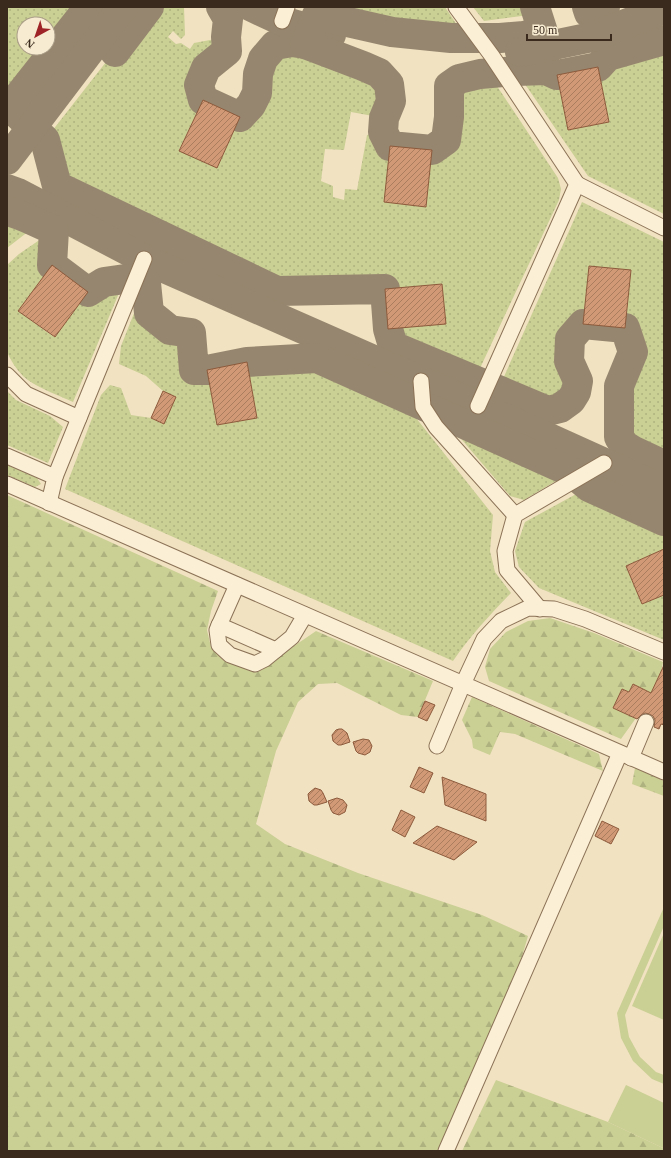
<svg xmlns="http://www.w3.org/2000/svg" width="671" height="1158" font-family="'Times New Roman',serif">
<style>
.green{fill:url(#green-dots);fill-rule:evenodd}
.forest{fill:url(#forest-firs)}
.pitch{fill:#cacf94}
.lines{fill:none;stroke-linecap:round;stroke-linejoin:round}
.taxiway{stroke:#96866f;stroke-width:30}
.building{fill:url(#building-hatch);stroke:#8c5a3c}
.minor-casing{stroke:#8b7257;stroke-width:17}
.minor{stroke:#fbefd5;stroke-width:15}
</style>
<defs>
<pattern id="green-dots" width="8" height="8" patternUnits="userSpaceOnUse"><rect width="8" height="8" fill="#cacf94"/><path d="M2 2h.1M6 6h.1" fill="none" stroke="#aeb27f" stroke-width="1.8" stroke-linecap="round"/></pattern>
<pattern id="forest-firs" width="22" height="20" patternUnits="userSpaceOnUse"><rect width="22" height="20" fill="#cacf94"/><path d="M5 1l3.5 6h-7zM16 11l3.5 6h-7z" fill="#aeb27f"/></pattern>
<pattern id="building-hatch" width="6" height="6" patternUnits="userSpaceOnUse"><rect width="6" height="6" fill="#d19975"/><path d="M-1 1l2-2M0 6l6-6M5 7l2-2" fill="none" stroke="#ab7d5f"/></pattern>
</defs>
<rect width="100%" height="100%" fill="#f1e2c1"/>
<g class="green">
<path d="M7,7h82l-79,100 -3,2zM24,24h24v24h-24z"/>
<polygon points="149,7 184,7 185,35 181,39 173,31 168,37 176,44 181,43 190,49 194,43 226,37 227,51 206,69 200,85 203,100 179,150 217,168 240,117 251,105 257,93 258,74 263,59 275,45 292,42 305,44 363,66 379,73 389,84 391,101 384,118 351,112 344,150 325,149 321,181 333,186 333,197 344,200 345,189 357,190 367,135 383,132 390,146 385,202 426,207 432,150 446,140 449,117 449,86 459,79 480,74 493,80 558,178 561,189 559,200 474,381 393,346 388,329 446,323 442,284 385,289 277,291 57,186 45,140"/>
<polygon points="338,7 445,7 457,25 416,23 369,17"/>
<polygon points="473,7 535,7 537,14 484,21"/>
<polygon points="664,40 664,214 588,176 516,71 546,70 557,75 568,130 609,122 598,67 608,56"/>
<polygon points="582,202 664,242 664,465 632,450 624,445 619,437 619,386 633,352 625,328 631,271 589,266 583,324 570,339 569,361 578,381 576,392 571,400 560,408 548,411 498,390"/>
<polygon points="7,211 20,214 38,224 7,248"/>
<path d="M54,230l-2,35 -34,46 36,26 34,-45 16,-10 21,-3 -52,123c-13,-6 -40,-16 -50,-26 -7,-7 -12,-15 -16,-24v-87l12,-11z"/>
<path d="M146,283l3,30 21,17 21,3 3,37h13l10,55 40,-7 -10,-56 70,-4 80,36 96,121 -3,36 5,21 16,21c-21,22 -41,43 -58,68l-388,-172 36,-94 9,-10 11,3 10,27 20,3 12,6 13,-27 -13,-6 -17,-15 -27,-12 2,-18z"/>
<polygon points="7,391 16,400 50,416 63,427 48,463 7,445"/>
<polygon points="439,413 571,472 524,500 510,496"/>
<polygon points="7,465 37,478 41,484 35,487 7,475"/>
<polygon points="589,487 664,521 664,549 626,566 642,604 664,595 664,640 539,588 519,567 515,551 525,522"/>
</g>
<g class="forest">
<polygon points="7,495 218,591 211,611 207,630 211,647 223,660 247,669 262,670 281,655 316,631 433,681 418,717 401,715 337,683 318,684 298,702 276,751 256,824 285,844 358,873 482,915 528,936 519,967 439,1151 7,1151"/>
<polygon points="550,618 594,633 663,662 661,672 649,698 633,684 629,692 622,689 613,708 636,718 621,739 489,681 485,667 490,649 506,632 528,621"/>
<polygon points="472,697 599,754 603,771 515,734 500,732 490,755 473,748 472,740 462,720"/>
<polygon points="635,768 664,781 664,796 632,784"/>
<polygon points="496,1080 608,1122 663,1148 664,1151 462,1151"/>
</g>
<g class="pitch">
<polygon points="664,907 664,926 625,1015 629,1037 640,1057 656,1072 664,1075 664,1084 652,1079 633,1061 621,1038 617,1013"/>
<polygon points="664,933 664,1020 632,1006"/>
<polygon points="626,1085 664,1103 664,1145 663,1148 608,1122"/>
</g>
<g class="lines">
<g class="taxiway">
<polyline points="89,7 10,107 45,140 57,186 277,291 385,289 388,329 393,346 548,411 560,408 571,400 576,392 578,381 569,361 570,339 583,324 625,328 633,352 619,386 619,437 624,445 632,450 664,465"/>
<polyline points="221,7 228,19 226,37 227,51 206,68 199,85 203,100 240,117 251,105 257,93 258,74 263,59 275,45 292,42 305,44 312,27"/>
<polyline points="252,7 282,21 331,35"/>
<polyline points="535,7 543,32 524,36 500,38 451,38 392,32 317,15 305,44 363,66 379,73 389,84 391,101 384,118 383,132 390,146 432,150 446,140 449,117 449,86 459,79 480,74 516,71 546,70 557,75 598,67 608,56 664,40"/>
<polyline points="587,7 589,13 605,7"/>
<polyline points="115,52 149,7"/>
<polyline points="520,52 592,37 664,9"/>
<polyline points="7,160 123,7"/>
<polyline points="7,189 18,193 144,259 478,406 664,490"/>
<path d="M7,211c17,4 31,13 47,19l-2,35 36,27 16,-10 21,-3 21,4 3,30 21,17 21,3 3,37h13l40,-8 70,-4 254,114 18,15 75,34"/>
</g>
</g>
<g class="building">
<polygon points="598,67 609,122 568,130 557,75"/>
<polygon points="203,100 240,117 217,168 179,151"/>
<polygon points="390,146 432,150 426,207 384,202"/>
<polygon points="52,265 88,292 55,337 18,311"/>
<polygon points="589,266 631,270 625,328 583,324"/>
<polygon points="442,284 446,324 388,329 385,289"/>
<polygon points="247,362 257,418 217,425 207,370"/>
<polygon points="163,391 176,397 164,424 151,418"/>
<polygon points="664,549 664,595 642,604 626,566"/>
<polygon points="664,665 664,725 661,724 659,729 654,727 655,720 653,716 649,714 645,713 641,715 637,719 613,708 622,689 629,692 633,684 651,693"/>
<polygon points="425,701 435,705 427,721 418,717"/>
<polygon points="339,729 342,729 347,733 350,742 341,745 338,745 333,741 332,735 336,730"/>
<polygon points="363,739 369,740 372,746 370,752 365,755 358,753 356,751 353,742"/>
<polygon points="419,767 433,773 424,793 410,787"/>
<polygon points="442,777 486,794 486,821 445,805"/>
<polygon points="315,788 321,790 323,793 327,802 317,805 314,805 309,801 308,794 310,792"/>
<polygon points="337,798 343,800 347,805 345,812 339,815 333,813 331,810 328,801"/>
<polygon points="401,810 415,817 405,837 392,830"/>
<polygon points="602,821 619,829 611,844 595,836"/>
<polygon points="437,826 477,842 454,860 413,843"/>
</g>
<g class="lines">
<g class="minor-casing">
<g id="minor">
<polyline points="456,7 492,56 577,184 478,406"/>
<polyline points="282,21 287,7"/>
<polyline points="577,184 664,228"/>
<polyline points="7,375 26,394 79,418 144,259"/>
<polyline points="421,381 423,407 436,427 515,515"/>
<polyline points="7,456 55,477 49,503"/>
<polyline points="55,477 79,418"/>
<polyline points="7,484 664,772"/>
<polyline points="237,585 217,630 219,645 230,655 255,664 265,659 292,637 305,615"/>
<polyline points="540,609 507,570 505,551 515,515 604,463"/>
<polyline points="219,625 276,650"/>
<polyline points="437,746 463,684 484,639 501,621 528,608 554,609 585,619 664,652"/>
<polyline points="631,758 646,722"/>
<polyline points="446,1151 620,753"/>
</g>
</g>
<use href="#minor" class="minor"/>
</g>
<rect width="671" height="1158" fill="none" stroke="#3a2a1d" stroke-width="16"/>
<g transform="translate(36 36) rotate(220)"><circle r="19" fill="#f7ecd1" stroke="#ab9e89"/>
<path d="M0-3L7 15L0 10L-7 15Z" fill="#9e2427"/>
<text y="-6" font-size="11" font-weight="bold" text-anchor="middle" fill="#3a2a1d">N</text>
</g>
<path d="M527 34v6h84v-6" fill="none" stroke="#3a2a1d" stroke-width="2"/>
<text x="533" y="34" font-size="12" fill="#3a2a1d" stroke="#f7ecd1" stroke-width="3" paint-order="stroke">50 m</text>
</svg>
